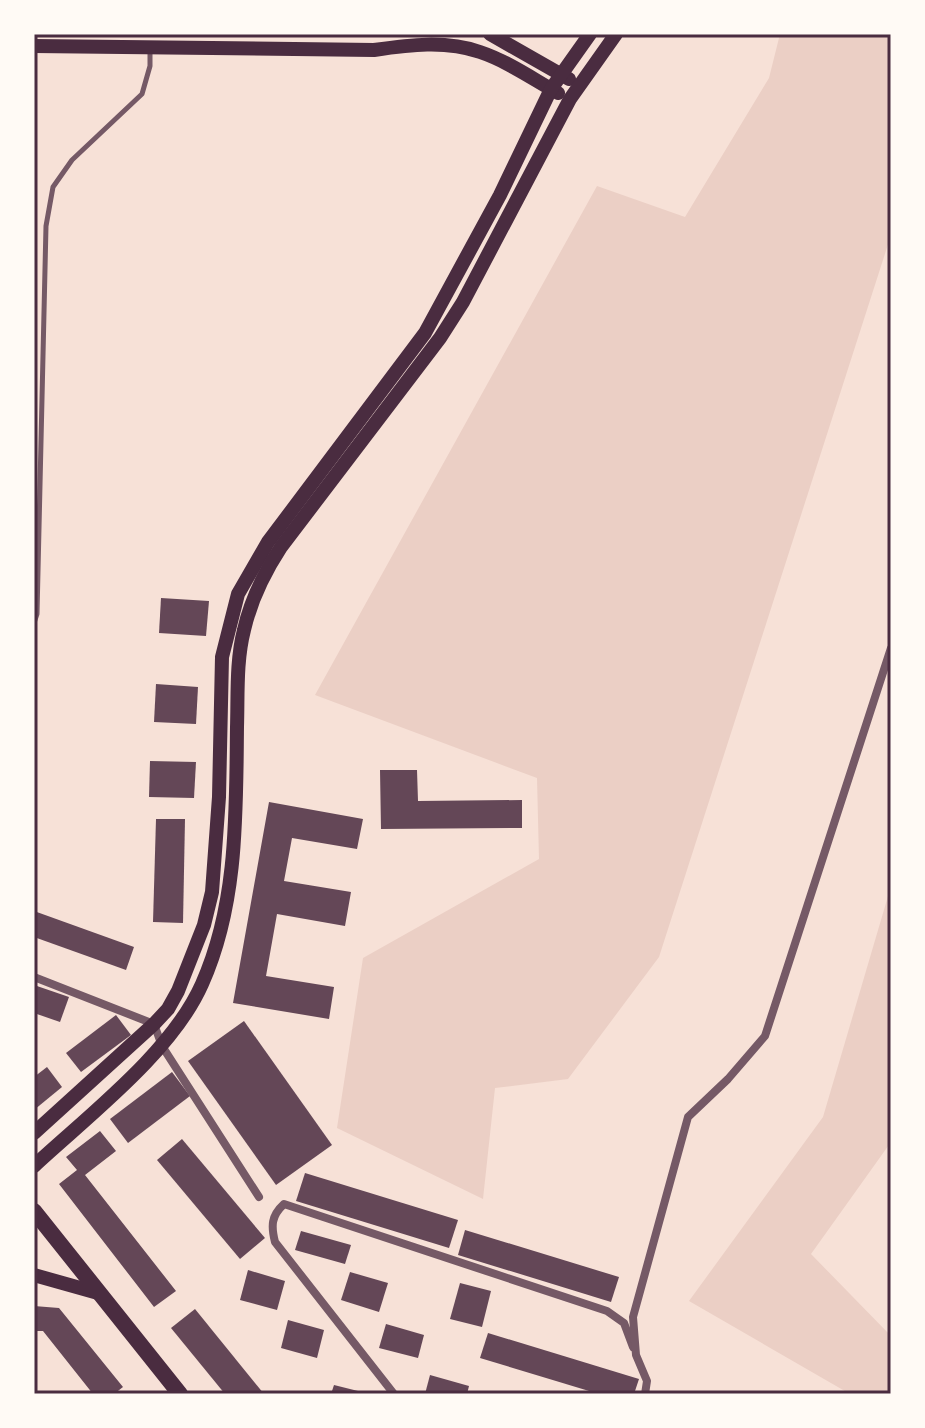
<svg xmlns="http://www.w3.org/2000/svg" width="925" height="1428" font-family="Overpass,sans-serif">
<style>
.green{fill:#ebcfc5}
.building{fill:#644757}
.lines{fill:none;stroke-linecap:round;stroke-linejoin:round}
.service{stroke:#755966;stroke-width:5}
.minor{stroke:#755966;stroke-width:8}
.secondary{stroke:#4a2c40;stroke-width:14}
.primary{stroke:#4a2c40;stroke-width:16}
.neatline{fill:none;stroke:#4a2c40;stroke-width:3}
</style>
<rect width="100%" height="100%" fill="#f7e1d7"/>
<g class="green">
<polygon points="780,34 891,34 891,235 659,957 568,1079 495,1088 483,1199 337,1128 363,958 539,859 537,778 315,695 597,186 685,217 769,78"/>
<polygon points="891,886 891,1142 811,1254 891,1336 891,1394 850,1394 689,1301 823,1117"/>
</g>
<g class="building">
<polygon points="161,598 209,601 206,636 159,633"/>
<polygon points="156,684 198,687 196,724 154,722"/>
<polygon points="150,761 196,762 194,798 149,797"/>
<polygon points="380,770 417,770 418,801 522,800 522,828 381,829"/>
<polygon points="269,802 363,819 357,849 292,838 284,881 351,892 345,926 277,914 266,976 334,987 329,1019 233,1003"/>
<polygon points="156,819 185,819 183,923 153,922"/>
<polygon points="34,911 134,947 126,970 34,937"/>
<polygon points="34,985 69,997 60,1022 34,1013"/>
<polygon points="116,1015 131,1035 81,1072 66,1053"/>
<polygon points="244,1021 332,1145 276,1185 188,1061"/>
<polygon points="47,1067 62,1087 34,1110 34,1077"/>
<polygon points="172,1072 190,1096 128,1143 110,1119"/>
<polygon points="100,1131 116,1151 85,1175 176,1291 154,1307 59,1184 77,1170 66,1157"/>
<polygon points="182,1139 265,1238 240,1259 157,1160"/>
<polygon points="305,1173 458,1220 449,1248 296,1201"/>
<polygon points="465,1230 619,1277 611,1302 458,1255"/>
<polygon points="301,1231 351,1245 345,1264 295,1250"/>
<polygon points="248,1270 285,1281 277,1310 240,1300"/>
<polygon points="350,1272 388,1283 379,1312 341,1300"/>
<polygon points="460,1283 491,1291 482,1327 450,1319"/>
<polygon points="34,1306 59,1308 123,1387 114,1394 93,1394 43,1331 34,1331"/>
<polygon points="195,1309 264,1394 225,1394 171,1328"/>
<polygon points="288,1320 324,1330 317,1358 281,1348"/>
<polygon points="386,1324 424,1335 418,1358 379,1348"/>
<polygon points="488,1333 639,1379 634,1394 599,1394 480,1358"/>
<polygon points="430,1375 469,1386 467,1394 425,1394"/>
<polygon points="334,1385 366,1393 366,1394 331,1394"/>
</g>
<g class="lines">
<polyline class="service" points="34,623 37,614 46,226 53,187 72,160 142,94 150,66 150,50"/>
<g class="minor">
<polyline points="34,977 154,1024 162,1046 259,1197"/>
<path d="M394,1394l-119,-152c-4,-16 -4,-26 9,-38l323,107 17,12 9,24"/>
<polyline points="645,1394 647,1381 636,1355 633,1317 688,1117 728,1079 765,1036 891,648"/>
</g>
<g class="secondary">
<polyline points="490,34 569,79"/>
<path d="M34,46l340,4c35,-5 71,-10 106,2 27,9 53,27 78,41"/>
<polyline points="34,1133 154,1024 168,1009 178,991 204,925 212,892 219,797 222,657 238,594 268,542 425,333 500,195 551,89 590,34"/>
<path d="M34,1166c55,-51 138,-114 168,-182 36,-80 34,-172 35,-257 1,-32 -1,-66 7,-97 7,-31 20,-57 37,-83l159,-209 23,-36 107,-203 46,-65"/>
<polyline points="34,1275 98,1293"/>
</g>
<polyline class="primary" points="34,1211 180,1394"/>
</g>
<rect width="925" height="1428" fill="none" stroke="#fffaf5" stroke-width="72"/>
<rect x="36" y="36" width="853" height="1356" class="neatline"/>
</svg>
